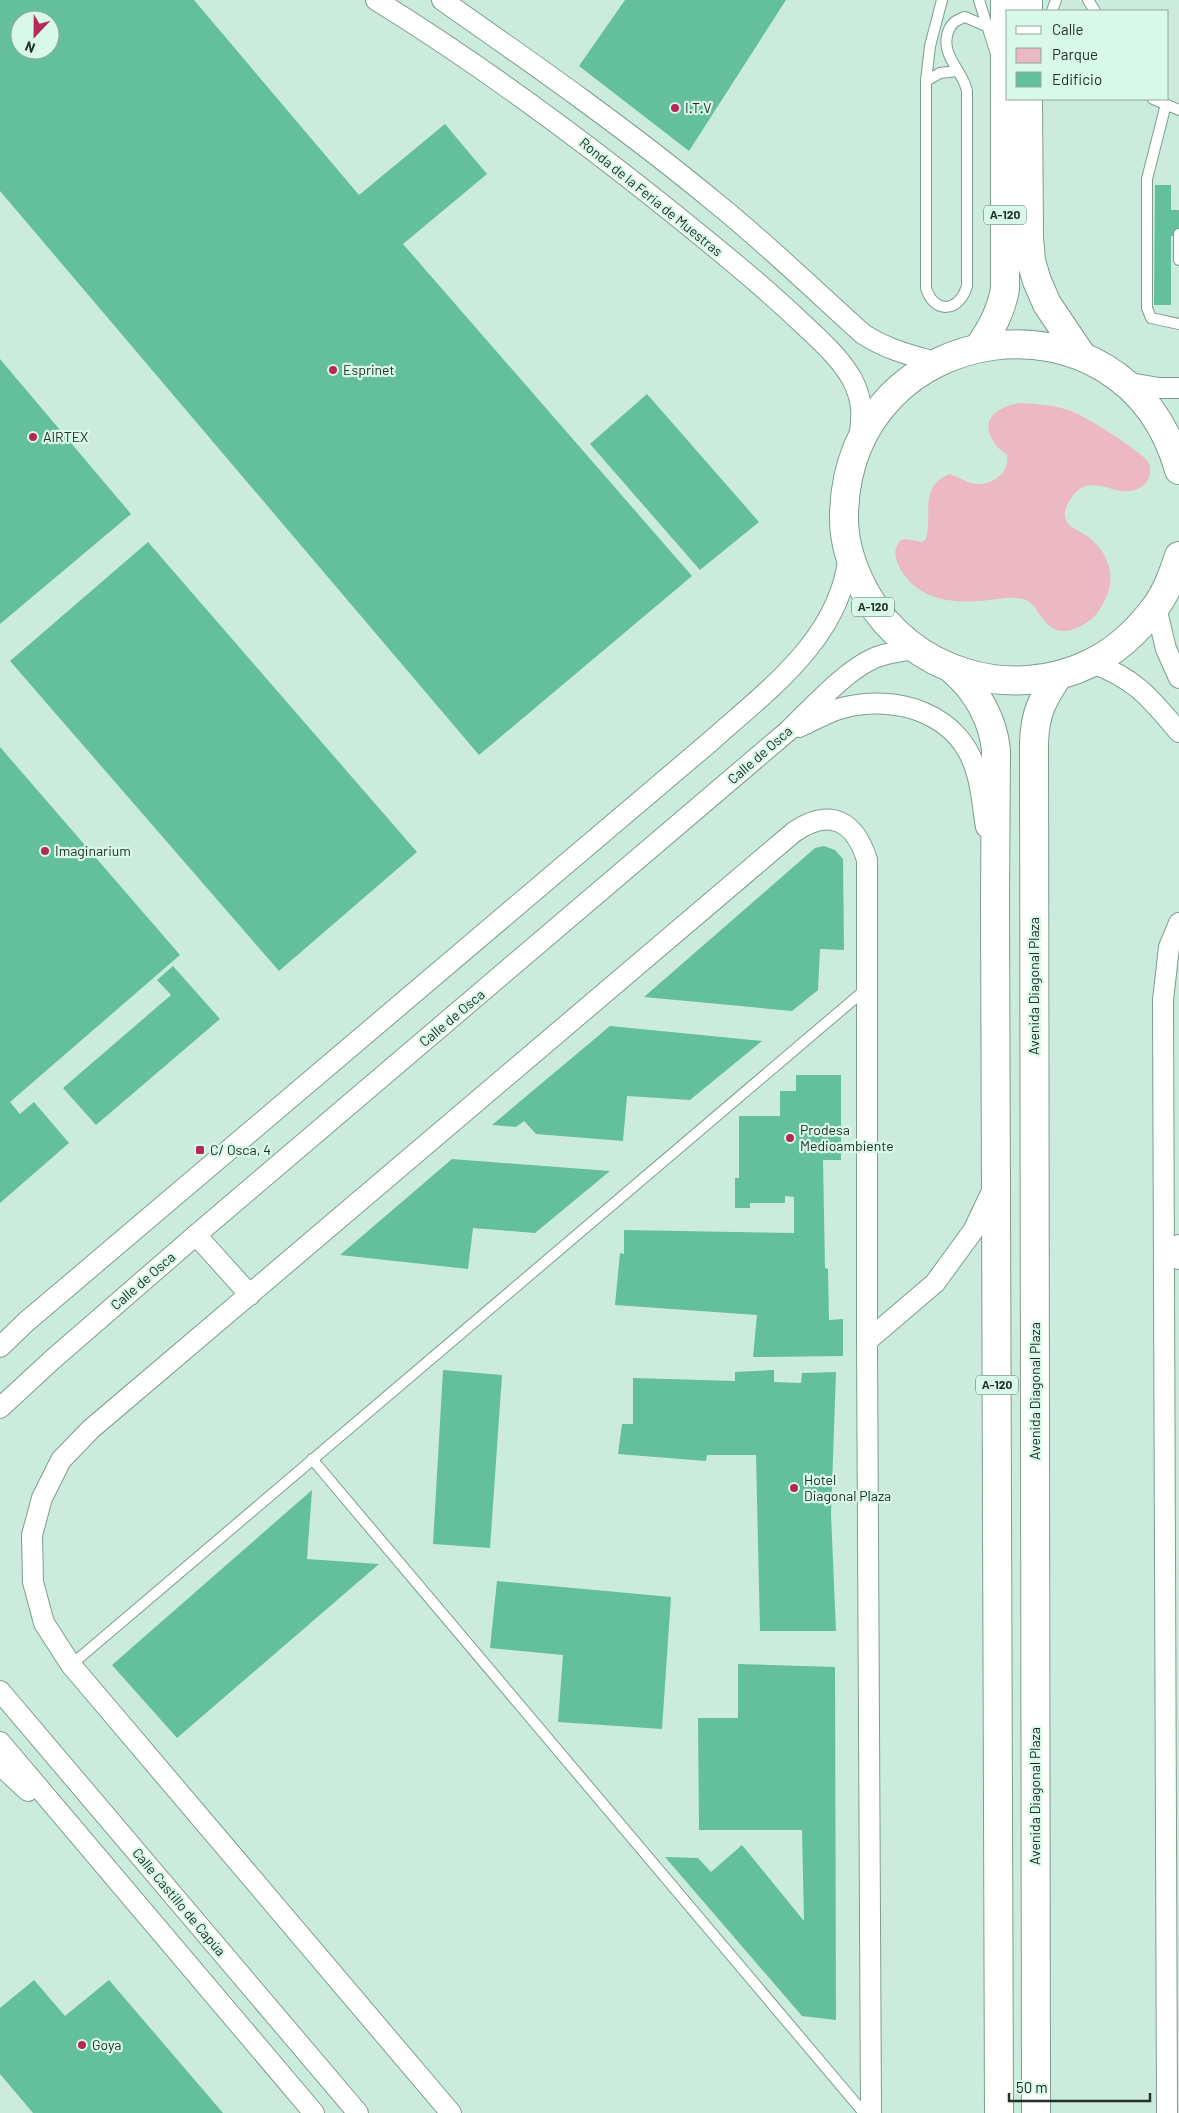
<svg xmlns="http://www.w3.org/2000/svg" width="1179" height="2113" font-family="Barlow,sans-serif">
<style>
.green{fill:#ecb8c2}
.building{fill:#64bf9c;fill-rule:evenodd}
.lines{fill:none;stroke-linecap:round;stroke-linejoin:round}
.service-casing{stroke:#7e9d8f;stroke-width:12}
.minor-casing{stroke:#7e9d8f;stroke-width:22}
.primary-casing{stroke:#7e9d8f;stroke-width:30}
.service{stroke:#fff;stroke-width:10}
.minor{stroke:#fff;stroke-width:20}
.primary{stroke:#fff;stroke-width:28}
.poi-dot{fill:#b7285a;stroke:#d8f9ea;stroke-width:2}
.labels{text-anchor:middle;stroke-width:4.5;stroke-linejoin:round;paint-order:stroke}
.shield{fill:#d8f9ea;stroke:#596c64;stroke-width:1}
.shield-label{font-size:12px;font-weight:bold;fill:#23302a}
.poi-label{font-size:14px;fill:#23302a;stroke:#d8f9ea;text-anchor:start}
.street-label{font-size:14px;fill:#23302a;stroke:#d8f9ea}
</style>
<rect width="100%" height="100%" fill="#cbecdd"/>
<path class="green" d="M1019,403c18,1 35,2 52,8 13,4 73,42 78,52 1,2 1,5 1,8 0,15 -15,22 -29,20 -20,-4 -37,-14 -51,9 -3,5 -6,11 -5,17 2,10 11,12 19,17 20,13 33,37 23,61 -5,13 -13,25 -26,31 -38,19 -38,-22 -58,-27 -12,-3 -23,0 -34,1 -35,5 -75,0 -91,-36 -4,-10 -4,-16 3,-24l5,-1 16,3 4,-3c7,-24 -8,-53 24,-65 8,3 18,9 26,10 17,1 34,-12 31,-29 -4,-4 -9,-6 -12,-11 -17,-24 2,-37 24,-41z"/>
<g class="building">
<path d="M0,0h194l165,195 86,-71 42,50 -84,70 289,332 -213,179 -479,-564zM20,20h30v30h-30z"/>
<polygon points="625,0 786,0 689,151 579,66"/>
<polygon points="1155,185 1171,185 1171,210 1179,210 1179,236 1171,236 1171,305 1154,305"/>
<polygon points="0,359 131,514 0,624"/>
<polygon points="647,394 759,522 700,570 590,444"/>
<polygon points="148,542 417,852 279,971 10,661"/>
<polygon points="0,747 180,955 10,1102 20,1114 34,1102 69,1143 0,1203"/>
<polygon points="824,846 835,850 843,859 844,950 820,949 818,990 792,1011 644,997 815,848"/>
<polygon points="173,966 220,1019 96,1125 63,1088 171,995 157,980"/>
<polygon points="610,1026 762,1041 690,1100 627,1096 623,1141 536,1134 524,1121 516,1127 492,1125"/>
<polygon points="796,1075 841,1075 841,1160 823,1160 825,1268 828,1269 829,1320 843,1319 843,1356 753,1357 757,1315 615,1305 620,1253 624,1254 624,1230 794,1233 794,1197 785,1196 785,1203 750,1203 750,1208 735,1208 735,1178 739,1178 739,1116 780,1116 780,1091 796,1091"/>
<polygon points="452,1159 610,1171 535,1233 473,1228 468,1269 340,1255"/>
<polygon points="443,1370 502,1375 490,1548 433,1544"/>
<polygon points="774,1370 774,1382 801,1383 802,1373 836,1372 831,1514 836,1631 760,1631 756,1455 707,1455 706,1461 618,1454 622,1424 633,1424 633,1378 735,1381 735,1372"/>
<polygon points="312,1490 307,1559 379,1564 177,1738 112,1665"/>
<polygon points="497,1581 671,1597 662,1729 558,1722 563,1655 490,1648"/>
<polygon points="738,1664 835,1667 836,2020 802,2016 665,1857 698,1858 711,1872 742,1845 804,1921 802,1830 699,1830 698,1718 738,1718"/>
<polygon points="34,1980 65,2016 109,1980 223,2113 33,2113 0,2074 0,2008"/>
</g>
<g class="lines">
<g class="service-casing">
<g id="service">
<path d="M942,0l-12,46 -4,35v207c8,26 33,25 41,-2v-195c-4,-21 -27,-35 -19,-59 3,-9 8,-12 17,-15l21,9"/>
<polyline points="979,0 996,54"/>
<polyline points="1088,0 1095,11"/>
<polyline points="1052,11 1056,0"/>
<polyline points="926,81 940,73 957,71"/>
<polyline points="1153,99 1179,110"/>
<polyline points="1166,104 1147,179 1147,308 1151,318 1179,324"/>
<polyline points="1179,234 1179,260"/>
<polyline points="312,1459 864,2113"/>
<polyline points="71,1665 866,989"/>
</g>
</g>
<g class="minor-casing">
<g id="minor">
<path d="M376,0c126,78 244,168 358,263 24,20 48,41 71,63 17,16 35,32 47,53 12,23 10,38 7,62"/>
<path d="M442,0c93,65 186,130 274,203 51,41 98,87 147,131 23,15 47,21 72,28"/>
<polyline points="1124,382 1159,388 1179,388"/>
<polyline points="1156,607 1166,649 1179,678"/>
<path d="M1092,663c43,15 59,36 87,69"/>
<path d="M799,727c14,-6 28,-15 43,-19 55,-14 119,5 135,66 5,17 6,36 9,53"/>
<polyline points="196,1235 250,1295"/>
<polyline points="1179,1245 1164,1252 1179,1259"/>
<polyline points="867,1341 935,1283 973,1231 994,1187"/>
<path d="M0,1347l26,-25 685,-581c58,-52 130,-103 138,-187"/>
<path d="M0,1408l52,-48 144,-125 592,-504c23,-22 62,-66 92,-75 11,-4 23,-5 35,-7"/>
<polyline points="0,1691 358,2113"/>
<polyline points="0,1742 314,2113"/>
<polyline points="0,1765 28,1791"/>
<path d="M451,2113l-380,-448 -27,-42 -11,-41 -1,-47 10,-37 19,-38 30,-31 703,-597c36,-25 61,-11 73,28v481l4,772"/>
<polyline points="1167,2113 1163,1000 1169,947 1179,923"/>
</g>
</g>
<g class="primary-casing">
<g id="primary">
<polyline points="1028,11 1028,0"/>
<polyline points="1028,99 1029,237 1031,261 1037,281 1047,304 1082,356"/>
<path d="M979,347c13,-19 22,-36 26,-58v-289"/>
<path d="M1179,470c-53,-191 -330,-155 -335,44 -1,27 9,56 22,80 44,78 144,109 225,69 25,-12 47,-33 63,-54 12,-15 19,-35 25,-53"/>
<path d="M954,671c23,20 39,49 42,79l-1,150 4,1213"/>
<path d="M1036,2113l-2,-1370c1,-30 8,-43 24,-67"/>
</g>
</g>
<use href="#service" class="service"/>
<use href="#minor" class="minor"/>
<use href="#primary" class="primary"/>
</g>
<g class="poi-dot">
<circle cx="675" cy="108" r="5"/>
<circle cx="333" cy="370" r="5"/>
<circle cx="33" cy="437" r="5"/>
<circle cx="45" cy="851" r="5"/>
<circle cx="790" cy="1138" r="5"/>
<rect x="195" y="1145" width="10" height="10" rx="2.5"/>
<circle cx="794" cy="1488" r="5"/>
<circle cx="82" cy="2045" r="5"/>
</g>
<g class="labels">
<g class="shield">
<rect x="984" y="205.5" width="42" height="19" rx="4"/>
<rect x="852" y="597.5" width="42" height="19" rx="4"/>
<rect x="976" y="1375.5" width="42" height="19" rx="4"/>
</g>
<g class="shield-label">
<text x="1005" y="219">A-120</text>
<text x="873" y="611">A-120</text>
<text x="997" y="1389">A-120</text>
</g>
<g class="poi-label">
<text x="685" y="113">I.T.V</text>
<text x="343" y="375">Esprinet</text>
<text x="43" y="442">AIRTEX</text>
<text x="55" y="856">Imaginarium</text>
<text x="800" y="1135">Prodesa<tspan x="800" dy="16">Medioambiente</tspan></text>
<text x="210" y="1155">C/ Osca, 4</text>
<text x="804" y="1485">Hotel<tspan x="804" dy="16">Diagonal Plaza</tspan></text>
<text x="92" y="2050">Goya</text>
</g>
<g class="street-label">
<text transform="translate(651 197) rotate(39)" y="5">Ronda de la Feria de Muestras</text>
<text transform="translate(760 755) rotate(-41)" y="5">Calle de Osca</text>
<text transform="translate(1034 986) rotate(-90)" y="5">Avenida Diagonal Plaza</text>
<text transform="translate(452 1018) rotate(-40)" y="5">Calle de Osca</text>
<text transform="translate(143 1281) rotate(-41)" y="5">Calle de Osca</text>
<text transform="translate(1035 1391) rotate(-90)" y="5">Avenida Diagonal Plaza</text>
<text transform="translate(1035 1796) rotate(-90)" y="5">Avenida Diagonal Plaza</text>
<text transform="translate(179 1902) rotate(50)" y="5">Calle Castillo de Capúa</text>
</g>
</g>
<rect x="1006" y="10" width="162" height="90" fill="#d8f9ea" stroke="#90a99d"/>
<rect x="1016" y="26" width="25" height="8" fill="#ffffff" stroke="#90a99d"/>
<text x="1052" y="35" font-size="15" fill="#23302a">Calle</text>
<rect x="1016" y="48" width="25" height="15" fill="#ecb8c2" stroke="#90a99d"/>
<text x="1052" y="60" font-size="15" fill="#23302a">Parque</text>
<rect x="1016" y="72" width="25" height="15" fill="#64bf9c" stroke="#90a99d"/>
<text x="1052" y="85" font-size="15" fill="#23302a">Edificio</text>
<g transform="translate(35 35) rotate(202)"><circle r="24" fill="#d8f9ea" stroke="#90a99d"/>
<path d="M0-4L9 19L0 12L-9 19Z" fill="#b7285a"/>
<text y="-8" font-size="14" font-weight="bold" text-anchor="middle" fill="#23302a">N</text>
</g>
<path d="M1009 2093v8h141v-8" fill="none" stroke="#23302a" stroke-width="2.5"/>
<text x="1016" y="2093" font-size="15" fill="#23302a" stroke="#d8f9ea" stroke-width="4" paint-order="stroke">50 m</text>
</svg>
